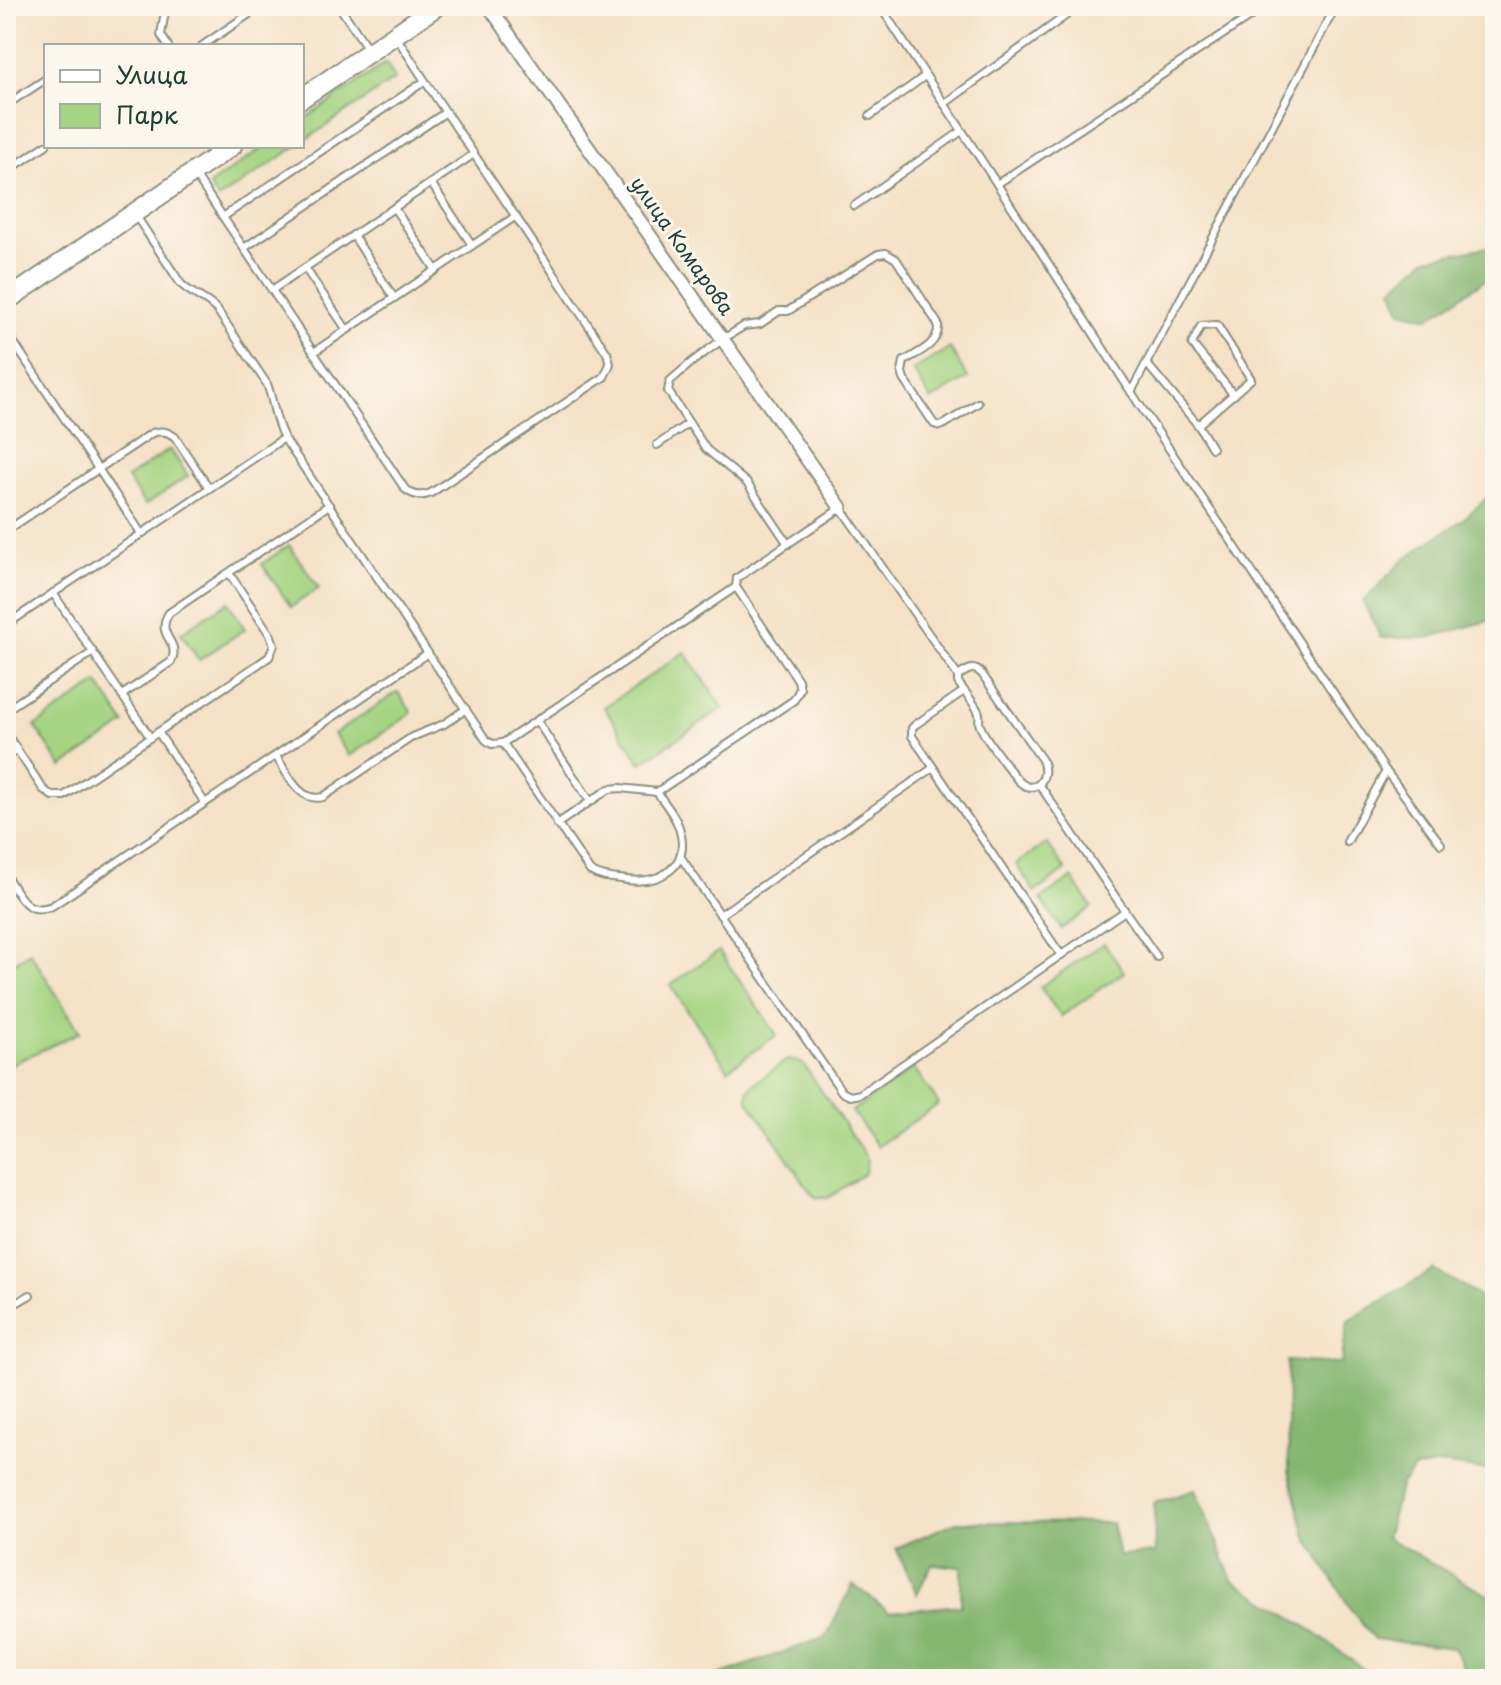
<svg xmlns="http://www.w3.org/2000/svg" width="1501" height="1685" font-family="'Playpen Sans',sans-serif">
<style>
.green{fill:#a5d482;stroke:#62885b;stroke-width:2}
.forest{fill:#84b670;stroke:#527a52;stroke-width:2}
.lines{fill:none;stroke-linecap:round;stroke-linejoin:round}
.lane-casing{stroke:#8a8f7d;stroke-width:10}
.street-casing{stroke:#8a8f7d;stroke-width:16}
.secondary-casing{stroke:#8a8f7d;stroke-width:22}
.lane{stroke:#fff;stroke-width:6}
.street{stroke:#fff;stroke-width:12}
.secondary{stroke:#fff;stroke-width:18}
.labels{text-anchor:middle;stroke-width:6;stroke-linejoin:round;paint-order:stroke}
.street-label{font-size:20px;fill:#1f3d34;stroke:#fbf7ec}
</style>
<rect width="100%" height="100%" fill="#fbf7ec"/>
<filter id="ink" filterUnits="userSpaceOnUse"><feTurbulence type="fractalNoise" baseFrequency=".0125" numOctaves="2"/><feDisplacementMap in="SourceGraphic" scale="16" xChannelSelector="R" yChannelSelector="G"/><feConvolveMatrix kernelMatrix="1 2 1 2 8 2 1 2 1" color-interpolation-filters="sRGB"/></filter>
<filter id="wash" filterUnits="userSpaceOnUse"><feTurbulence type="fractalNoise" baseFrequency=".006" numOctaves="4" result="noise"/><feDisplacementMap in="SourceGraphic" scale="32" xChannelSelector="R" yChannelSelector="G"/><feGaussianBlur stdDeviation="1.8" result="paint"/><feColorMatrix in="noise" values="0 0 0 0 0 0 0 0 0 0 0 0 0 0 0 0 0 1.4 0 .05"/><feComposite in="paint" operator="in"/></filter>
<g filter="url(#wash)">
<rect width="100%" height="100%" fill="#f4e1c6"/>
<g class="green">
<polygon points="386,63 395,79 302,142 302,121"/>
<polygon points="265,146 297,146 218,199 209,185"/>
<polygon points="950,348 968,378 931,400 913,370"/>
<polygon points="170,449 188,476 145,505 127,478"/>
<polygon points="289,545 319,588 291,607 262,564"/>
<polygon points="228,602 245,629 199,660 181,633"/>
<polygon points="685,652 723,708 641,763 604,707"/>
<polygon points="98,683 125,724 62,767 35,726"/>
<polygon points="398,692 412,713 349,756 334,734"/>
<polygon points="1047,843 1066,870 1035,892 1016,864"/>
<polygon points="1072,878 1092,907 1061,929 1041,899"/>
<polygon points="1104,943 1124,972 1061,1016 1040,987"/>
<polygon points="719,951 777,1035 728,1069 670,985"/>
<polygon points="30,952 80,1032 6,1067 6,968"/>
<polygon points="787,1060 796,1061 804,1065 867,1158 865,1173 828,1198 817,1198 811,1193 748,1100 748,1092 751,1086"/>
<polygon points="914,1068 939,1104 877,1146 852,1111"/>
</g>
<g class="forest">
<polygon points="1494,246 1494,274 1429,318 1401,311 1392,288 1427,258"/>
<polygon points="1495,491 1495,619 1427,638 1381,638 1363,602 1404,559 1462,520"/>
<polygon points="1434,1270 1477,1294 1495,1320 1495,1471 1440,1464 1414,1469 1401,1484 1386,1537 1495,1599 1495,1679 1471,1679 1453,1648 1374,1639 1352,1611 1305,1534 1289,1470 1287,1361 1341,1364 1348,1321"/>
<polygon points="1195,1490 1233,1580 1304,1625 1361,1667 1372,1679 696,1679 713,1677 826,1637 853,1584 889,1612 961,1605 961,1567 932,1564 917,1594 896,1548 956,1522 1112,1523 1119,1556 1155,1553 1154,1503"/>
</g>
</g>
<g filter="url(#ink)">
<g class="lines">
<g class="lane-casing">
<g id="lane">
<polyline points="166,6 161,35 168,46"/>
<polyline points="339,6 368,49"/>
<polyline points="880,6 997,184 1139,404 1386,771 1347,842"/>
<polyline points="202,46 255,10 253,6"/>
<polyline points="944,104 1079,6"/>
<polyline points="6,105 46,79"/>
<polyline points="870,116 925,76"/>
<polyline points="6,172 46,145"/>
<polyline points="195,175 223,217 425,81 397,38"/>
<polyline points="431,183 472,245"/>
<polyline points="997,184 1266,6"/>
<polyline points="854,206 962,131"/>
<polyline points="394,208 436,270"/>
<path d="M136,216l45,68c11,11 25,14 36,26l50,74c7,18 7,36 17,54l202,302 6,4 11,-1 233,-156 1,-9 104,-70 117,168v6c4,7 20,25 21,32 1,4 -1,8 1,12 6,14 27,41 37,53 15,18 34,2 25,-19l-60,-86c-9,-9 -15,-4 -24,2"/>
<path d="M223,217l182,272c9,7 16,8 26,4l173,-116 6,-13 -3,-11 -182,-272"/>
<polyline points="353,235 394,298"/>
<polyline points="244,248 446,112"/>
<polyline points="305,268 347,330"/>
<polyline points="272,290 474,154"/>
<polyline points="6,331 141,533"/>
<polyline points="314,352 516,216"/>
<polyline points="1147,364 1198,425 1251,379 1217,325 1201,326 1192,344 1234,395"/>
<polyline points="1131,392 1336,6"/>
<polyline points="1198,425 1212,448"/>
<polyline points="657,445 689,423"/>
<path d="M6,531l146,-98c9,-3 15,-2 23,4l34,51"/>
<path d="M788,544l-41,-61 -41,-34 -38,-58 2,-10 22,-19 31,-23 21,-13 16,-2 19,-13h9l90,-57 8,-1 10,6 42,65c2,20 -19,28 -34,37l-2,11 2,7 30,45 6,2 5,-2 33,-21"/>
<polyline points="53,593 150,737"/>
<polyline points="6,625 284,438"/>
<polyline points="964,691 915,725 912,728 912,736 1061,955 1125,911 1039,784"/>
<path d="M122,695l49,-33c11,-21 -17,-26 -2,-49l160,-108"/>
<polyline points="6,710 93,652"/>
<polyline points="537,721 590,801"/>
<polyline points="158,732 205,803"/>
<polyline points="6,733 43,789 52,796 64,796 269,657 274,645 271,636 229,573"/>
<path d="M503,743l87,128c11,7 24,7 37,9 32,4 63,-12 53,-49 -3,-14 -15,-27 -23,-39l137,-92 6,-11 -2,-9 -62,-93"/>
<path d="M276,756c11,17 23,47 47,41l89,-60 32,-13 22,-15"/>
<polyline points="6,757 17,750"/>
<polyline points="1386,771 1441,844"/>
<polyline points="557,824 609,789 620,788 657,792"/>
<polyline points="680,856 842,1092 850,1096 860,1094 1061,955"/>
<path d="M6,876c13,18 19,40 46,30l376,-253"/>
<polyline points="1125,911 1157,957"/>
<polyline points="720,915 933,768"/>
<polyline points="6,1309 30,1295"/>
</g>
</g>
<g class="street-casing">
<polyline id="street" points="489,6 841,508"/>
</g>
<g class="secondary-casing">
<g id="secondary">
<polyline points="302,98 437,6"/>
<polyline points="6,301 232,146"/>
</g>
</g>
<use href="#lane" class="lane"/>
<use href="#street" class="street"/>
<use href="#secondary" class="secondary"/>
</g>
</g>
<g class="labels">
<g class="street-label">
<text transform="translate(682 246) rotate(55)" y="7">улица Комарова</text>
</g>
</g>
<rect width="1501" height="1685" fill="none" stroke="#fbf7ec" stroke-width="32"/>
<rect x="44" y="44" width="260" height="104" fill="#fbf7ec" stroke="#a3ada2" stroke-width="2"/>
<rect x="60" y="70" width="40" height="12" fill="#ffffff" stroke="#a3ada2" stroke-width="2"/>
<text x="116" y="84" font-size="24" fill="#1f3d34">Улица</text>
<rect x="60" y="104" width="40" height="24" fill="#a5d482" stroke="#a3ada2" stroke-width="2"/>
<text x="116" y="124" font-size="24" fill="#1f3d34">Парк</text>
</svg>
